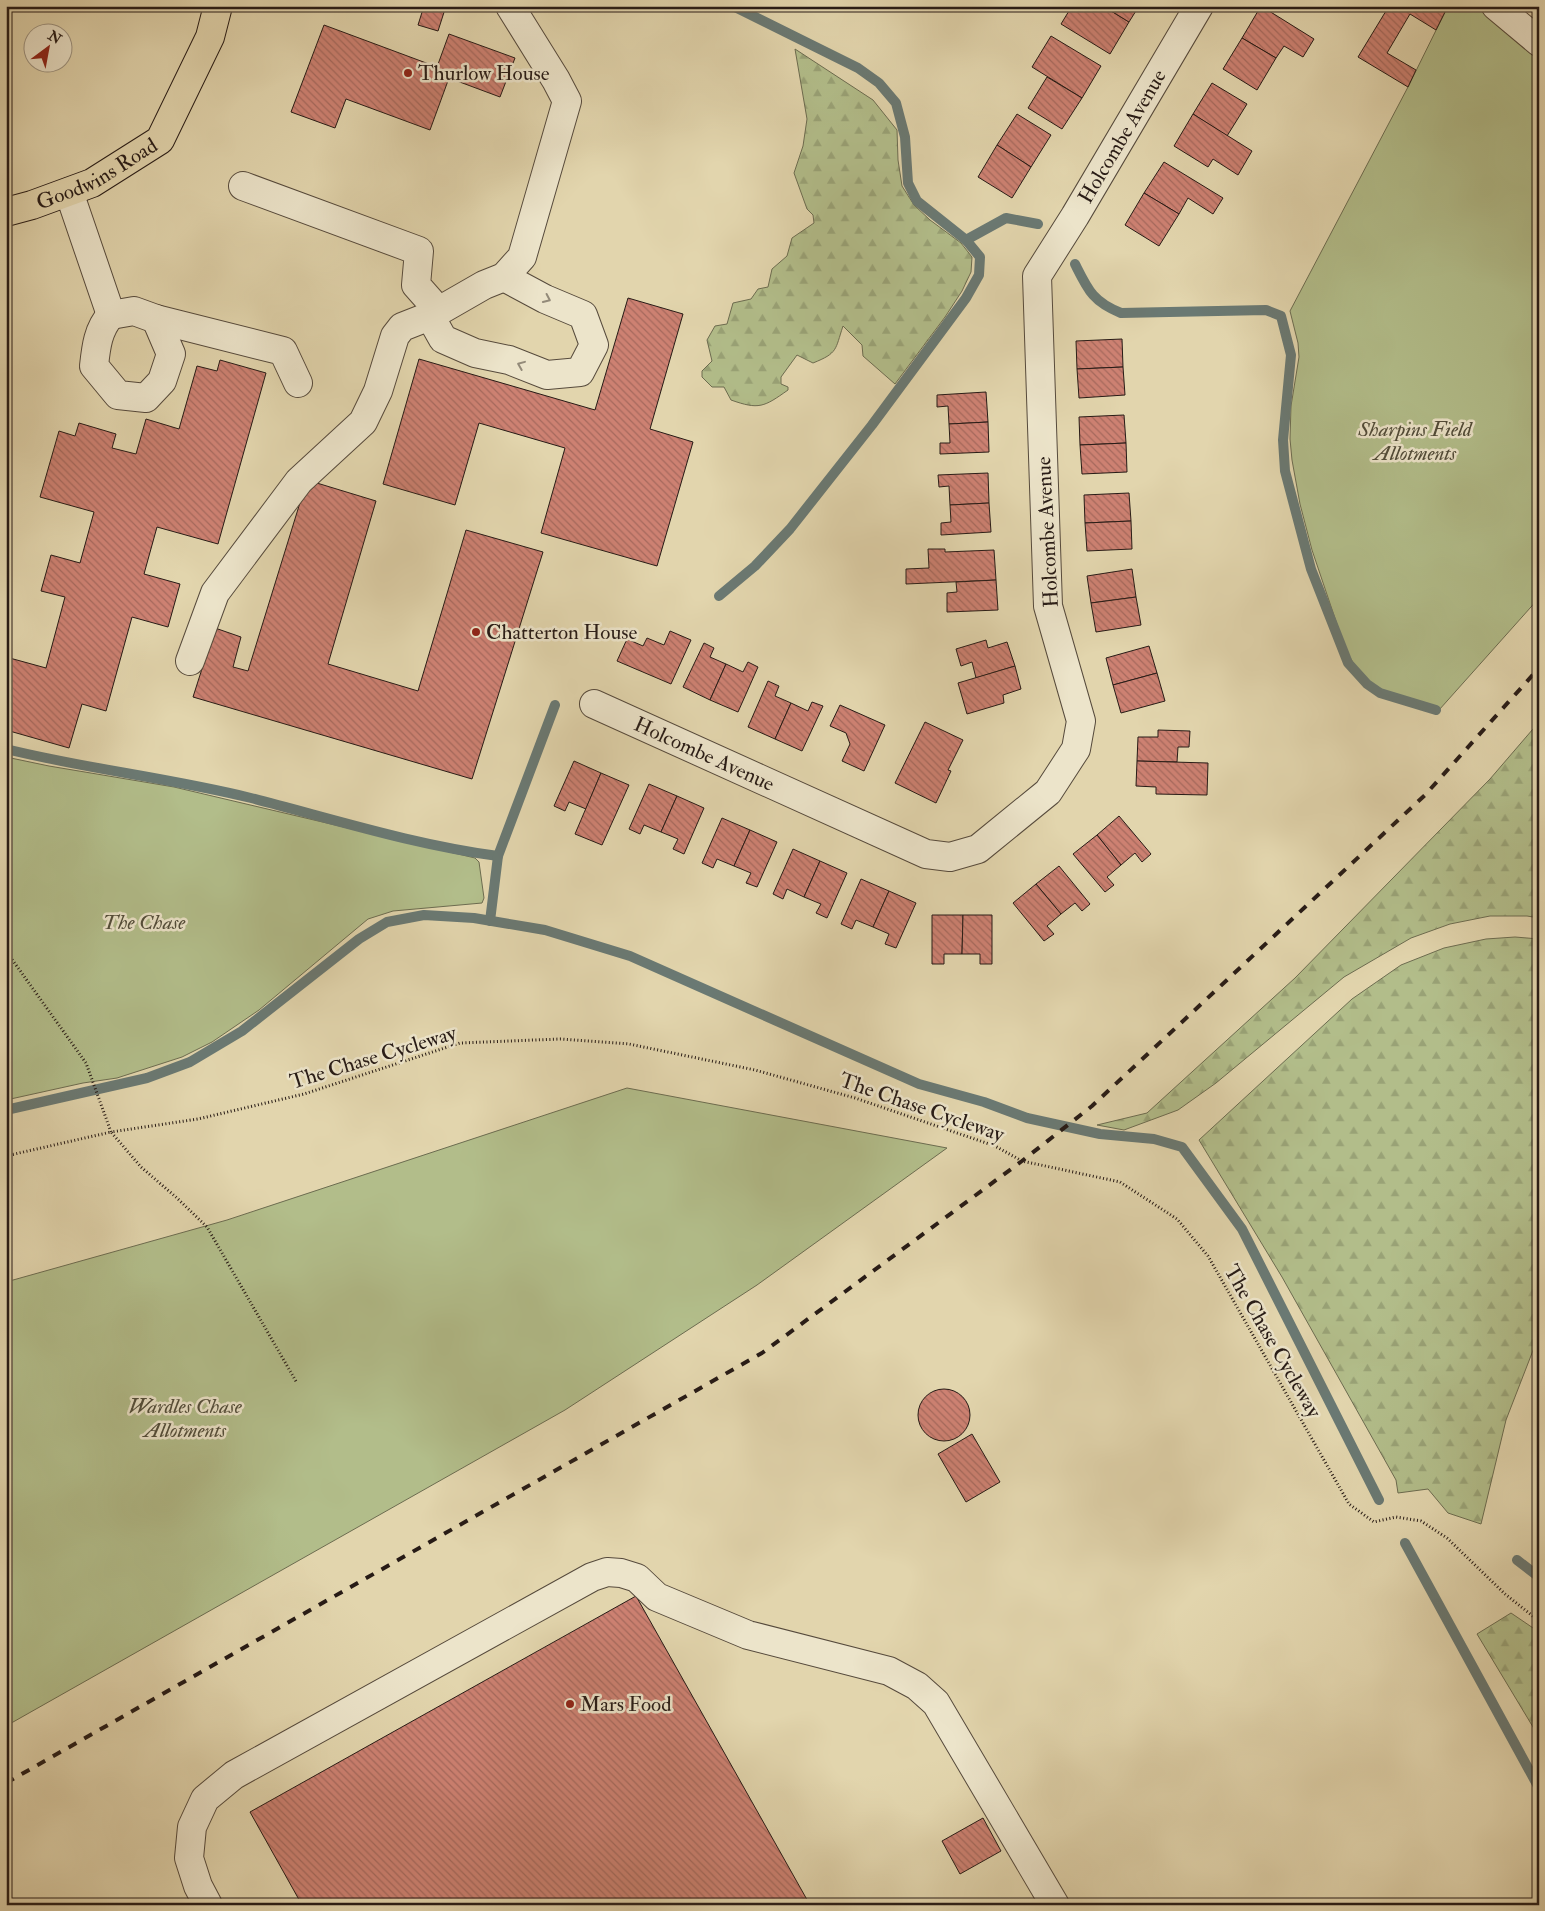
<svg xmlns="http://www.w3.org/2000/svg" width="1545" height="1911" font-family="'IM FELL Double Pica',serif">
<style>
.green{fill:#b2bd8a;stroke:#6c6c50}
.forest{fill:url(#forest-firs);stroke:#6c6c50}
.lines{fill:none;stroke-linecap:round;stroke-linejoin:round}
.stream{stroke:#6a7973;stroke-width:10}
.building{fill:url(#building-back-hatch);stroke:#271b16}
.minor-casing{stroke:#564a3c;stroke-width:30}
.major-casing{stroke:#271b16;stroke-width:30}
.path{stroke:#271b16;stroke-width:3;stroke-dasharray:1 2.5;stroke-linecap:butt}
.minor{stroke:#ece4ca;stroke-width:28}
.major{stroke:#e2d5ad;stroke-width:28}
.rail{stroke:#271b16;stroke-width:4;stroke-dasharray:9 9;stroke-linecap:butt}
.oneway{stroke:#938a79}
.poi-dot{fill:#8f2418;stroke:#ece4ca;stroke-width:2}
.labels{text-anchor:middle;stroke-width:5;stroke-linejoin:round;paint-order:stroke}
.poi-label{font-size:21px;fill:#271b16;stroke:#ece4ca;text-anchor:start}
.street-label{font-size:21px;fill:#271b16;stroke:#ece4ca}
.park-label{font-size:21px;font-style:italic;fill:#514c39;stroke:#ece4ca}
</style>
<defs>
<pattern id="forest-firs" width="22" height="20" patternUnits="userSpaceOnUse" patternTransform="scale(1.25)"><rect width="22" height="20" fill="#b2bd8a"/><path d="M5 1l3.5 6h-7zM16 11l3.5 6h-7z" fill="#99a276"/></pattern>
<pattern id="building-back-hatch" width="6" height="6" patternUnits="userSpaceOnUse" patternTransform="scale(1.25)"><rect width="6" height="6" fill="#cd8172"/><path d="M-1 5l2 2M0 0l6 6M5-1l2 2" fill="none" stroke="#a6695d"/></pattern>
</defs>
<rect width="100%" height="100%" fill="#e2d5ad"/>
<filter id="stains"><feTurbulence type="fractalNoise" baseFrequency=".004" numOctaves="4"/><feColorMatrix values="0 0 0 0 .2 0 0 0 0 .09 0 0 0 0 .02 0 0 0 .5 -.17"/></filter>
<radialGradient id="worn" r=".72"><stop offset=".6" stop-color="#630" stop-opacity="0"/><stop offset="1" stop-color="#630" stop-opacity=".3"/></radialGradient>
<g class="green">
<polygon points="1448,6 1475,6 1539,60 1539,598 1439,710 1383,690 1371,683 1359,672 1346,651 1312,550 1300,504 1292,460 1290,439 1291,406 1299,357 1298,343 1290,311 1408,87"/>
<polygon points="6,757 49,766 174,787 475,858 479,862 484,898 482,903 393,911 368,919 259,1010 212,1042 182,1057 117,1078 83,1083 6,1100"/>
<polygon points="627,1088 947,1148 757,1285 565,1410 6,1726 6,1282 227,1220"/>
</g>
<g class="forest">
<path d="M795,49l78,51 24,30 1,30 4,26 12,19 16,15 31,23 11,14 -1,15 -9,19 -17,26 -50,67 -32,-28 -1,-11 -19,-19c-8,24 -5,27 -30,37l-16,-8 -16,22v7l7,3v3c-24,17 -29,20 -57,10l-7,-13h-12l-10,-10v-6l10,-10 -5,-21 8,-14 12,-2 6,-21 18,-4 7,-10 10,-2 4,-18 15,-13 5,-18 22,-15 -1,-8 -6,-6 -13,-36 9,-27 4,-27z"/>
<polygon points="1539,722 1539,918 1527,916 1490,916 1450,924 1411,938 1344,977 1216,1083 1178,1110 1124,1130 1097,1125 1147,1113 1295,978 1490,779"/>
<polygon points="1515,937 1539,939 1539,1335 1506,1420 1481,1524 1448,1513 1428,1489 1398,1493 1396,1480 1282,1277 1199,1140 1352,999 1401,965 1444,948 1486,939"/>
<polygon points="1511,1613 1539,1632 1539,1737 1477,1634"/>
</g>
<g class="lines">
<g class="stream">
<polyline points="966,240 1006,218 1038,224"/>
<path d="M1075,264c13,26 18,38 46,49l145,-3 15,6 10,39 -8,85 2,31 26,98 37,94 19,21 13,9 56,17"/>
<polyline points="719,596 755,566 790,529 872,425 966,298 979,275 980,257 966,240 917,201 908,183 905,137 896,103 879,83 858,68 733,6"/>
<path d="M6,749c81,20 164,29 245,49 82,21 163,47 247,58"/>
<polyline points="490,921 498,856 555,705"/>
<polyline points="6,1110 147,1078 190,1062 242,1031 359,939 387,922 424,915 474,918 545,930 630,956 919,1084 984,1102 1027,1118 1100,1134 1154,1139 1182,1147 1242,1229 1379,1500"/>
<polyline points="1405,1543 1539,1788"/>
<polyline points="1517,1560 1539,1577"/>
</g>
</g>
<g class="building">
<polygon points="424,6 446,6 438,31 418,25"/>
<polygon points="1072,6 1103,6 1129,22 1110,54 1061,24"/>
<polygon points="1103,6 1139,6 1129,22"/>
<polygon points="1261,6 1314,39 1303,57 1284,46 1276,58 1242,38"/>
<polygon points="1389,6 1448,6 1436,30 1410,14 1387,53 1416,70 1408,87 1358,57"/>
<polygon points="324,25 437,67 449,34 515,58 500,97 449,78 430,130 346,99 335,128 291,112"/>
<polygon points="1051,36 1101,66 1082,98 1032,67"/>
<polygon points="1242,38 1276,58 1257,90 1223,69"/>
<polygon points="1047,77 1082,98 1062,129 1028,108"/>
<polygon points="1212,83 1247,104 1227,136 1193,114"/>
<polygon points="1017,114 1051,135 1031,167 997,145"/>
<polygon points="1193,114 1252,151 1238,175 1213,159 1208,167 1174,146"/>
<polygon points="997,145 1031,167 1012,198 978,177"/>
<polygon points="1164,162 1223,198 1213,214 1188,198 1179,214 1144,193"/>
<polygon points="1144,193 1179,214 1159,246 1125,225"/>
<polygon points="628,298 683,314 650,429 693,442 657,566 541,533 565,448 479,423 455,505 383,484 419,359 595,410"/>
<polygon points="1122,339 1123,367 1077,369 1076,341"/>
<polygon points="220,360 266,373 218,544 157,527 144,574 180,584 168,627 132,617 106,711 82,704 69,748 6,730 6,657 46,668 65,597 41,591 51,555 80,563 94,512 40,497 59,431 75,436 79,423 116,434 112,448 136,454 146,419 179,429 197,366 217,371"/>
<polygon points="1123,367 1125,395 1079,398 1077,369"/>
<polygon points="986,392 988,422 949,424 948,406 937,407 937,395"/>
<polygon points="1124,415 1126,443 1080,445 1079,417"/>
<polygon points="988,422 989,452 940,454 940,443 950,443 949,424"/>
<polygon points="1126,443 1127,472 1082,474 1080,445"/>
<polygon points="988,473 989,503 950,505 949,486 939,487 938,475"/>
<polygon points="307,480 376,501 328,664 418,691 466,530 543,552 472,779 193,697 215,628 241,637 233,667 248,671"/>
<polygon points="1129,493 1131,521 1085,523 1084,495"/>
<polygon points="989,503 991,532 941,535 941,523 951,522 950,505"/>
<polygon points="1131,521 1132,549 1087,551 1085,523"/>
<polygon points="928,549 945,549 945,552 994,550 996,580 906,584 906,569 929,568"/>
<polygon points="1132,569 1136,597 1091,603 1087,576"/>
<polygon points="996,580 998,610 947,612 947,593 957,592 956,582"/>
<polygon points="1136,597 1141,625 1096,632 1091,603"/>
<polygon points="670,631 691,640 671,684 617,661 627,639 643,646 647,638 664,645"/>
<polygon points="986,640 988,648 1007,642 1015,666 976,678 972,662 961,666 956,649"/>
<polygon points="704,643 714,648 710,657 726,664 710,700 683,687"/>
<polygon points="1149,646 1157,673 1113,685 1106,658"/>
<polygon points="748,662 758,667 738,712 710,700 726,664 743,672"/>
<polygon points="1015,666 1021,689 1003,695 1004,703 967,714 958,683"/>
<polygon points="1157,673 1165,701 1121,713 1113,685"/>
<polygon points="768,681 779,686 775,696 791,703 775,739 748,727"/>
<polygon points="812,702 823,706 802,751 775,739 791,703 808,711"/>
<polygon points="840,705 885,725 864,771 842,761 850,744 846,733 830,726"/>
<polygon points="925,722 963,740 948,770 951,771 936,803 895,783"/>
<polygon points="1158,730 1190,731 1189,747 1178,747 1177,762 1137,761 1138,737 1158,737"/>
<polygon points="574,761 601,773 586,809 569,802 565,811 554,806"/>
<polygon points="1137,761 1208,763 1207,795 1156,794 1156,787 1136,786"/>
<polygon points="601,773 629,785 602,845 575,834"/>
<polygon points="649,784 677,796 661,832 644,825 640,834 629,829"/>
<polygon points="677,796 704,808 684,854 673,849 678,839 661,832"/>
<polygon points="1119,816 1151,854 1142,862 1135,853 1121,865 1097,835"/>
<polygon points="722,818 750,830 734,866 717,859 713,868 702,863"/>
<polygon points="750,830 777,842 757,887 746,883 751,873 734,866"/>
<polygon points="1097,835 1121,865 1107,877 1114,885 1105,892 1073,854"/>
<polygon points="793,849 820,861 804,897 787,889 783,899 773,894"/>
<polygon points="820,861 847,873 827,918 816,913 821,904 804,897"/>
<polygon points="1059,866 1090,904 1082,911 1075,903 1061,914 1036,884"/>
<polygon points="861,879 889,891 873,927 856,920 852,929 841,924"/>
<polygon points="1036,884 1061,914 1047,926 1054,934 1044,941 1013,903"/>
<polygon points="889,891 916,903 896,948 885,944 889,934 873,927"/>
<polygon points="932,915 963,915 962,954 944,954 944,964 932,964"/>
<polygon points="963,915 992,915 992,964 980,964 980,954 962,954"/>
<circle cx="944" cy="1415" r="26"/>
<polygon points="972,1434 1000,1482 966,1502 938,1454"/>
<polygon points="636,1596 810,1905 302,1905 250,1812"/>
<polygon points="983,1818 1001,1851 960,1874 942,1841"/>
</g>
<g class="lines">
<g class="minor-casing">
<g id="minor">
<polyline points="1496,6 1539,42"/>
<polyline points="243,186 419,251 416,285 439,311"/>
<polyline points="69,192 111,315 134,311 156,319 283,351 298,383"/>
<path d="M111,315c-13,14 -15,32 -17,51l24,29 28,3 16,-17 9,-27 -15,-35"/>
<polyline points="430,316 443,339 475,353 509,360 547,375 580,372 594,345 583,315 545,299 504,277"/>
<polyline points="190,661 215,593 299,481 363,422 378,391 395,336 402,327 430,316 484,285 504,277 522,257 567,101 556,80 510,6"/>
<path id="s1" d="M594,704l332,150 24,3 28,-8 70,-57 28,-43 5,-28 -33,-115 -11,-330 38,-60 124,-210"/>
<polyline points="208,1905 198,1886 189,1858 192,1827 205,1799 234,1775 592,1577 607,1572 621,1573 637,1578 657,1597 748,1635 889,1671 917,1686 936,1703 1055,1905"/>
</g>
</g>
<g class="major-casing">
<g id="major">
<path id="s2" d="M6,212l26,-7 60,-22 68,-43 50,-103 8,-31"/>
</g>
</g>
<g class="path">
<polyline points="6,951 86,1063 111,1132 198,1119 304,1094 460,1043 560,1039 629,1044 755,1070 855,1098 995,1146 1022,1161 1120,1182 1177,1219 1208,1256 1349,1504 1374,1522 1396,1517 1421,1521 1447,1538 1505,1594 1539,1621"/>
<polyline points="6,1156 111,1132 141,1167 177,1198 207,1227 297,1383"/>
</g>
<use href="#minor" class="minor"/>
<use href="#major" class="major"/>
<polyline class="rail" points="6,1783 762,1353 1022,1161 1092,1106 1425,795 1539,668"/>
</g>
<defs><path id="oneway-chevron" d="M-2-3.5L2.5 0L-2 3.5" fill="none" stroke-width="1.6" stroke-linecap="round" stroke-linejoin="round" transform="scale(1.25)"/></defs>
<g class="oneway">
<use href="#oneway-chevron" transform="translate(547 299) rotate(25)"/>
<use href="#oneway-chevron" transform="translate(521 365) rotate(-158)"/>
</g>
<g class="poi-dot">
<circle cx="408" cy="73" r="5"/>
<circle cx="476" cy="632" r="5"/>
<circle cx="570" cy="1704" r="5"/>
</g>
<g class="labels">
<g class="poi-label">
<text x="418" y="80">Thurlow House</text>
<text x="486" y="639">Chatterton House</text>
<text x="580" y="1711">Mars Food</text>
</g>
<g class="street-label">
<text dy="7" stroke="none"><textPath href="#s1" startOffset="1201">Holcombe Avenue</textPath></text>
<text dy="7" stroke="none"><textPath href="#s2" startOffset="99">Goodwins Road</textPath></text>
<text transform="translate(1047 532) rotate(-93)" y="7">Holcombe Avenue</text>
<text dy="7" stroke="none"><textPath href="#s1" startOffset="121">Holcombe Avenue</textPath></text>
<text transform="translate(373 1057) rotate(-17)" y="7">The Chase Cycleway</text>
<text transform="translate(922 1107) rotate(19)" y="7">The Chase Cycleway</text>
<text transform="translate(1273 1341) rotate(60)" y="7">The Chase Cycleway</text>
</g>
<g class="park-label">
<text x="1415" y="436">Sharpins Field<tspan x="1415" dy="24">Allotments</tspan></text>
<text x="144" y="929">The Chase</text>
<text x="185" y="1413">Wardles Chase<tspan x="185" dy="24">Allotments</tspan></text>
</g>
</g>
<rect width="1545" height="1911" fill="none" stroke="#e2d5ad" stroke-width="25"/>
<rect x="8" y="8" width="1530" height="1896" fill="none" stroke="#271b16" stroke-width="2.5"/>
<rect x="12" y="12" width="1520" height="1886" fill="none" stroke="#271b16"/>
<g transform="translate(48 48) rotate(32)"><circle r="24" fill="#ece4ca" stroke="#9d9482"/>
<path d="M0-4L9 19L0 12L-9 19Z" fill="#8f2418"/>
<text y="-8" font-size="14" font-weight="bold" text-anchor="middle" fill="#271b16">N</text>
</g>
<rect width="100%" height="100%" filter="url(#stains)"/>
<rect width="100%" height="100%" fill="url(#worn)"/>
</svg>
